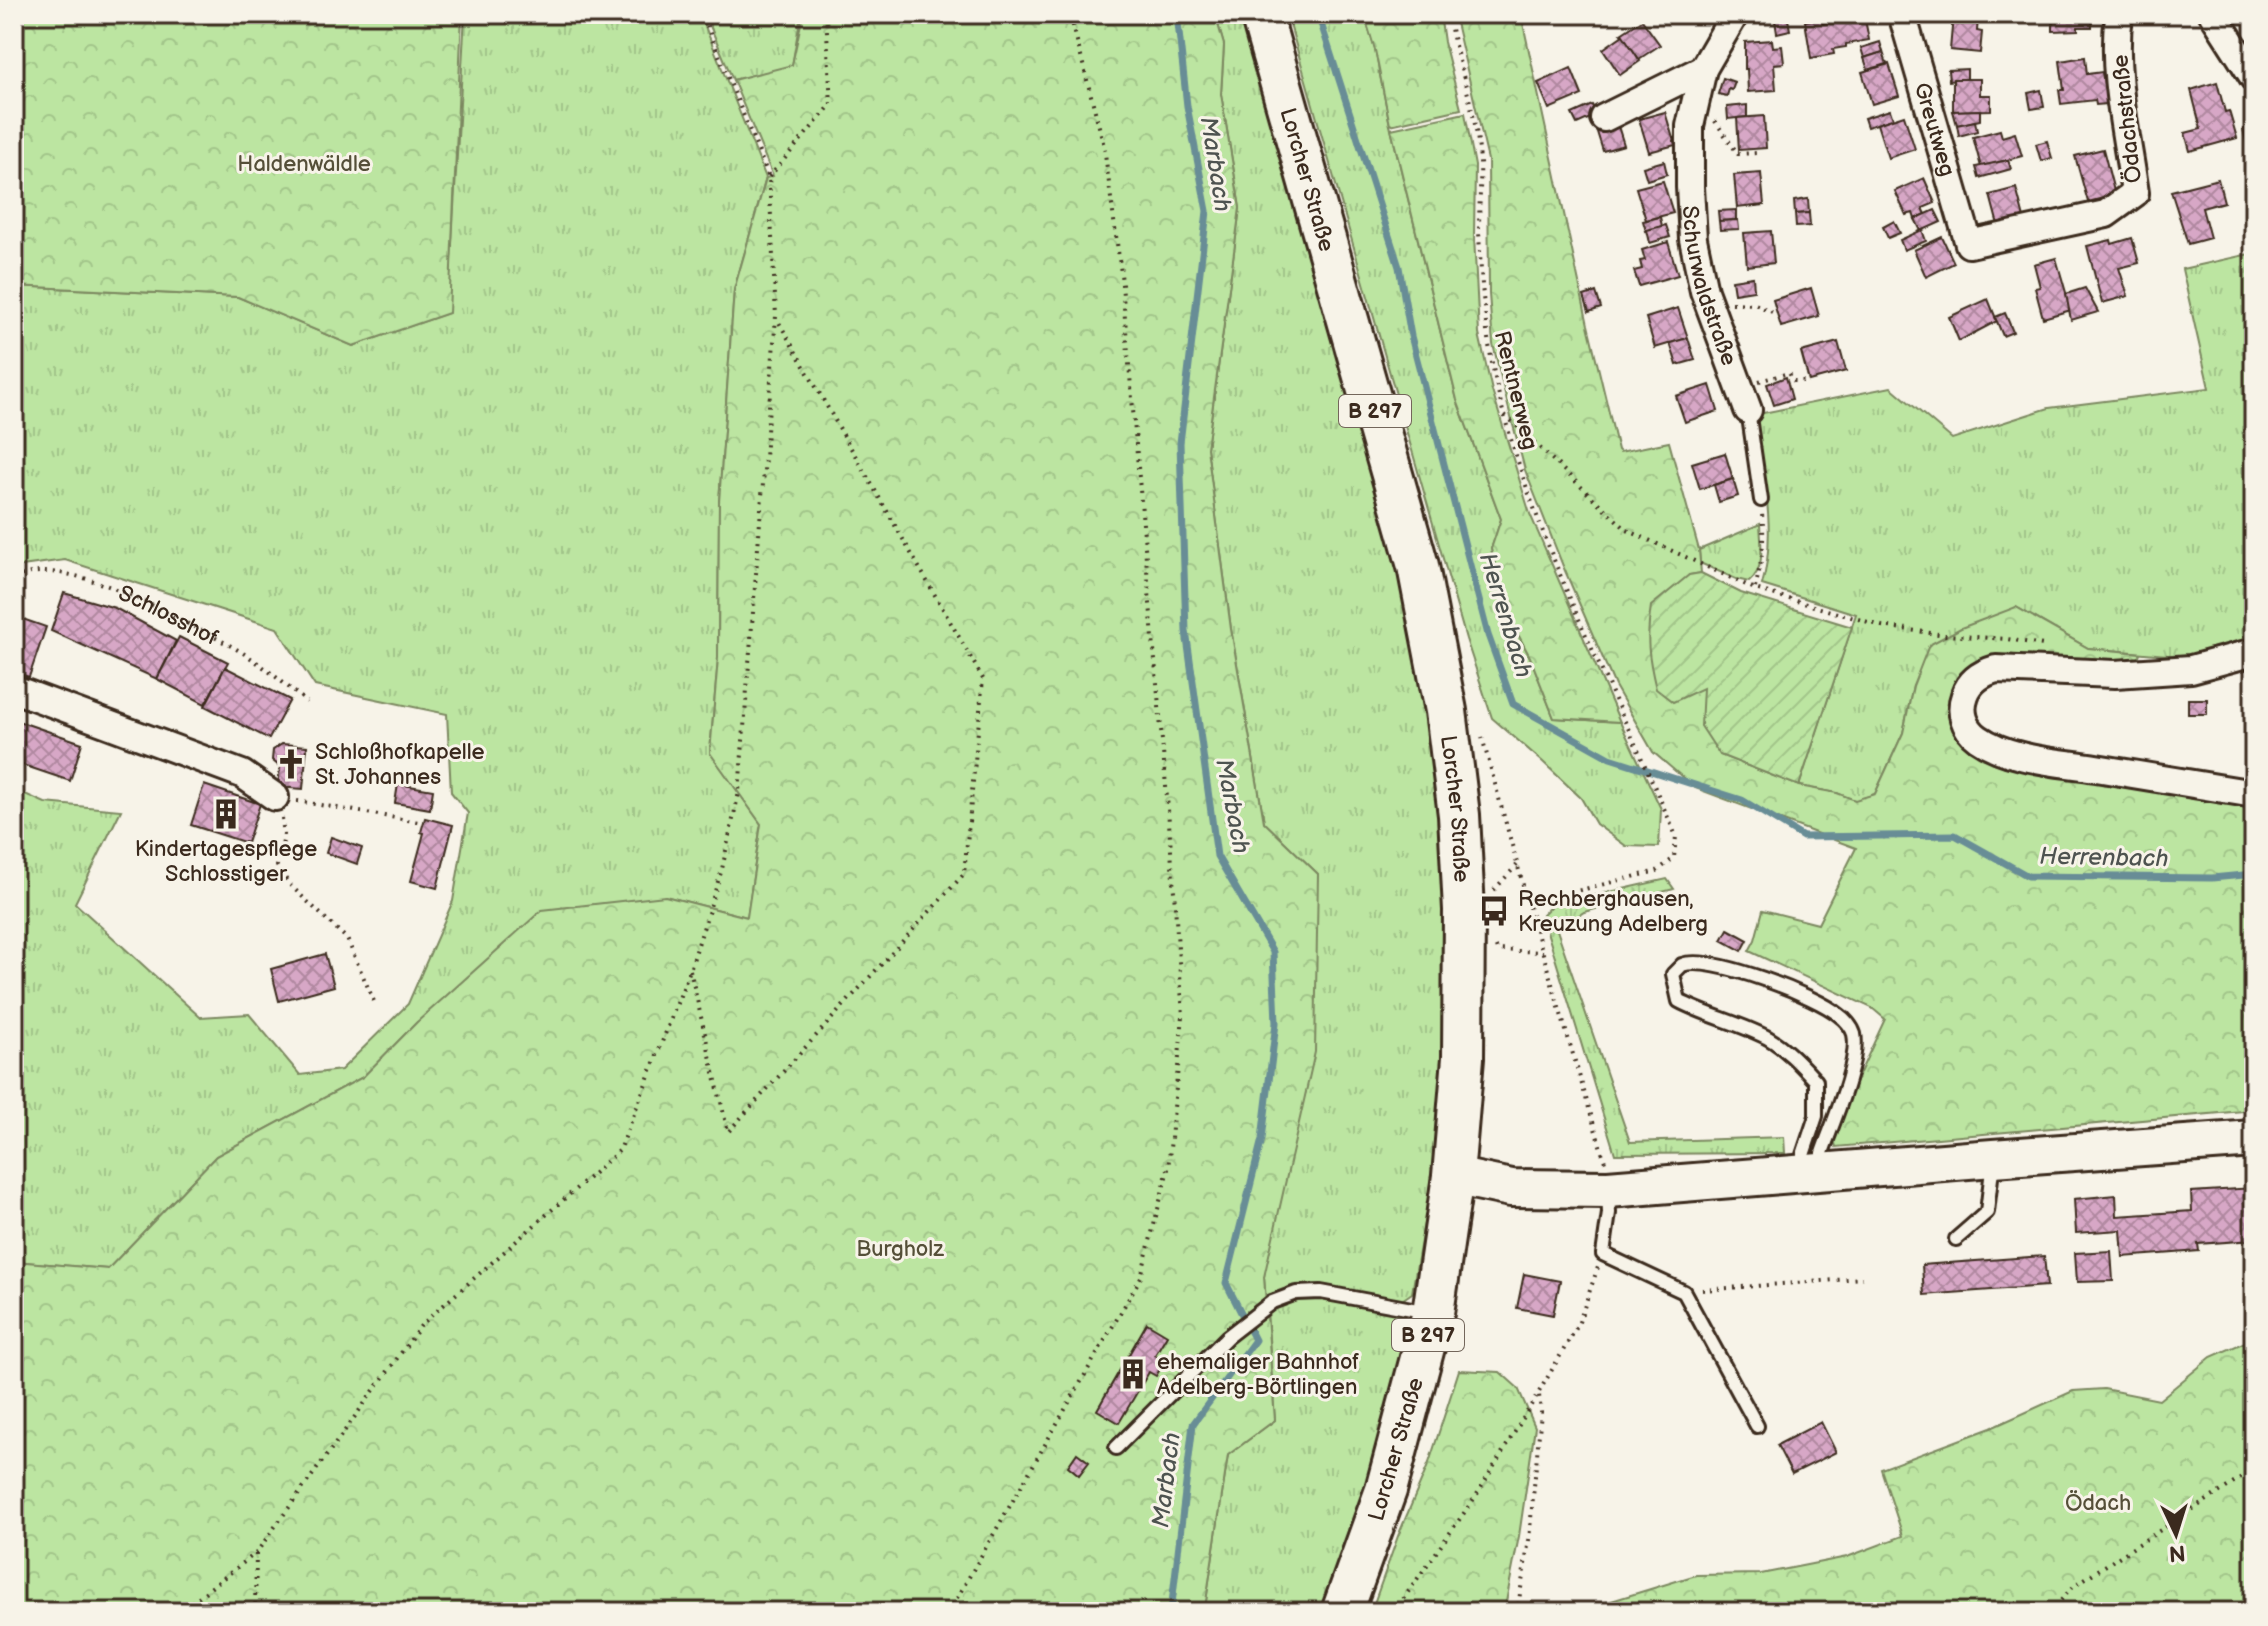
<svg xmlns="http://www.w3.org/2000/svg" width="2268" height="1626" font-family="'Balsamiq Sans',sans-serif">
<style>
.grass{fill:url(#grass-tufts);stroke:#7c8860;stroke-width:2}
.forest{fill:url(#forest-crowns);stroke:#7c8860;stroke-width:2}
.garden{fill:url(#garden-furrows);stroke:#7c8860;stroke-width:2}
.lines{fill:none;stroke-linecap:round;stroke-linejoin:round}
.stream{stroke:#678d96;stroke-width:7}
.building{fill:url(#building-cross-hatch);stroke:#3b2a1e;stroke-width:2}
.lane-casing{stroke:#3b2a1e;stroke-width:18}
.street-casing{stroke:#3b2a1e;stroke-width:32}
.secondary-casing{stroke:#3b2a1e;stroke-width:42}
.primary-casing{stroke:#3b2a1e;stroke-width:46}
.path{stroke:#3b2a1e;stroke-width:4;stroke-dasharray:2 6;stroke-linecap:butt}
.lane{stroke:#f7f3e8;stroke-width:12}
.street{stroke:#f7f3e8;stroke-width:26}
.secondary{stroke:#f7f3e8;stroke-width:36}
.primary{stroke:#f7f3e8;stroke-width:40}
.labels{text-anchor:middle;stroke-width:6;stroke-linejoin:round;paint-order:stroke}
.shield{fill:#f7f3e8;stroke:#73665b;stroke-width:2}
.shield-label{font-size:20px;font-weight:bold;fill:#3b2a1e}
.street-label{font-size:22px;fill:#3b2a1e;stroke:#f7f3e8}
.park-label{font-size:22px;fill:#554f38;stroke:#f7f3e8}
.poi-label{font-size:22px;fill:#3b2a1e;stroke:#f7f3e8;text-anchor:start}
.water-label{font-size:24px;font-style:italic;fill:#4e5350;stroke:#f7f3e8}
</style>
<defs>
<pattern id="grass-tufts" width="24" height="20" patternUnits="userSpaceOnUse" patternTransform="scale(2)"><rect width="24" height="20" fill="#bce5a1"/><path d="M3 7l-1-3M5 7V3M7 7l1-3M15 17l-1-3M17 17v-4M19 17l1-3" fill="none" stroke="#a2c58a"/></pattern>
<pattern id="forest-crowns" width="20" height="18" patternUnits="userSpaceOnUse" patternTransform="scale(2)"><rect width="20" height="18" fill="#bce5a1"/><path d="M2 6a3 3 0 1 1 6 0M12 15a3 3 0 1 1 6 0" fill="none" stroke="#a2c58a"/></pattern>
<pattern id="garden-furrows" width="10" height="10" patternUnits="userSpaceOnUse" patternTransform="scale(2)"><rect width="10" height="10" fill="#bce5a1"/><path d="M-1 1l2-2M0 10L10 0M9 11l2-2" fill="none" stroke="#a2c58a"/></pattern>
<pattern id="building-cross-hatch" width="8" height="8" patternUnits="userSpaceOnUse" patternTransform="scale(2)"><rect width="8" height="8" fill="#d7a7c6"/><path d="M0 0l8 8M0 8l8-8" fill="none" stroke="#b088a0"/></pattern>
</defs>
<rect width="100%" height="100%" fill="#f7f3e8"/>
<filter id="ink" filterUnits="userSpaceOnUse"><feTurbulence type="fractalNoise" baseFrequency=".0125" numOctaves="2"/><feDisplacementMap in="SourceGraphic" scale="16" xChannelSelector="R" yChannelSelector="G"/><feConvolveMatrix kernelMatrix="1 2 1 2 8 2 1 2 1" color-interpolation-filters="sRGB"/></filter>
<g filter="url(#ink)">
<g class="grass">
<polygon points="465,14 700,14 766,178 734,290 719,502 718,658 710,752 761,824 747,917 665,896 417,1022 363,1077 216,1156 108,1269 14,1261 14,789 45,803 121,810 75,903 200,1017 249,1014 300,1075 341,1070 408,1004 453,901 468,813 451,792 447,714 315,686 277,628 65,560 14,567 14,286 238,297 353,346 448,313"/>
<polygon points="705,14 801,14 792,66 733,80"/>
<polygon points="1215,14 1245,14 1409,589 1441,803 1445,914 1443,1032 1438,1121 1428,1200 1412,1293 1402,1300 1380,1297 1329,1286 1312,1285 1266,1301 1264,1277 1318,874 1264,822 1231,629 1207,448 1240,208 1221,94 1224,45"/>
<polygon points="1287,14 1364,14 1375,50 1390,125 1457,400 1501,519 1491,549 1510,619 1530,657 1554,718 1620,722 1661,809 1659,847 1626,846 1596,824 1581,798 1543,762 1492,718 1466,639"/>
<path d="M2254,253v387l-64,17 -102,-9 -72,-41 -103,79 -10,47 -28,61 -20,7 -18,-8 -38,-7 57,-172 -94,-29c16,-55 0,-114 -9,-170l138,-28 61,52 97,-31 160,-20 -27,-119z"/>
<path d="M1760,524c1,20 6,44 -11,58l-13,-3 -36,-16 -1,-13z"/>
<polygon points="1667,879 1674,889 1584,912 1557,930 1630,1142 1784,1137 1785,1153 1615,1154 1542,915 1552,905"/>
<polygon points="1321,1297 1397,1310 1408,1321 1375,1470 1328,1612 1202,1612 1205,1608 1228,1455 1275,1420 1267,1311 1294,1300"/>
</g>
<g class="forest">
<polygon points="14,14 462,14 449,313 353,346 238,297 14,286"/>
<polygon points="803,14 1215,14 1224,45 1221,94 1240,208 1207,448 1231,629 1264,822 1318,874 1315,1052 1264,1277 1275,1420 1228,1455 1205,1608 1202,1612 14,1612 14,1261 108,1269 216,1156 363,1077 417,1022 542,910 665,896 747,917 761,824 710,753 718,658 719,502 734,290 766,178 773,176 733,80 792,65"/>
<polygon points="1364,14 1440,14 1444,42 1461,109 1390,125 1375,50"/>
<polygon points="1454,14 1521,14 1588,325 1618,450 1620,452 1669,442 1699,550 1701,573 1689,575 1703,688 1720,755 1799,786 1837,793 1855,800 1875,794 1903,733 1913,686 1929,645 1961,628 2016,607 2088,648 2140,653 2135,665 1986,667 1962,729 2254,802 2254,1110 1836,1147 1831,1135 1885,1019 1872,1008 1749,951 1755,940 1763,910 1818,924 1856,848 1695,788 1653,752 1615,686 1563,566 1525,470 1507,402 1493,344 1489,294 1488,160"/>
<polygon points="1465,113 1475,166 1474,236 1479,334 1492,391 1530,514 1620,722 1554,718 1530,657 1510,619 1491,549 1501,519 1457,400 1391,129"/>
<polygon points="2254,1338 2254,1612 1536,1612 1582,1610 1696,1575 1761,1574 1847,1557 1903,1536 1881,1469 1991,1428 2073,1391 2104,1389 2159,1400 2211,1357"/>
<polygon points="1459,1370 1500,1372 1518,1388 1535,1427 1519,1536 1504,1612 1371,1612 1398,1536 1429,1463"/>
</g>
<path class="garden" d="M1701,573l40,20 111,34 -53,159 -79,-31 -19,-29 2,-38 -30,14 -17,-13c-8,-33 -10,-49 -5,-83l38,-31z"/>
<g class="lines">
<g class="stream">
<polyline points="1318,14 1399,267 1411,336 1488,635 1513,704 1610,758 1742,800 1803,837 1955,835 2028,876 2212,878 2254,874"/>
<polyline points="1171,1612 1193,1424 1255,1340 1226,1283 1262,1139 1276,1023 1273,952 1217,856 1186,631 1180,443 1207,211 1187,106 1177,14"/>
</g>
</g>
<g class="building">
<polygon points="1774,14 1787,14 1790,30 1777,33"/>
<polygon points="1854,14 1864,14 1869,40 1846,44 1846,47 1833,49 1834,54 1811,58 1805,21 1822,19 1823,24 1841,21 1840,16"/>
<polygon points="2053,14 2096,14 2096,19 2092,19 2092,27 2078,27 2078,30 2053,31"/>
<polygon points="1953,16 1978,18 1977,31 1982,32 1980,53 1950,50"/>
<polygon points="1642,20 1660,45 1639,59 1621,34"/>
<polygon points="1623,35 1640,61 1620,75 1603,49"/>
<polygon points="1772,40 1773,47 1782,46 1784,63 1774,64 1776,90 1748,92 1747,69 1745,69 1745,42"/>
<polygon points="1880,42 1883,52 1864,58 1861,48"/>
<polygon points="1883,52 1887,64 1868,70 1864,58"/>
<polygon points="2085,57 2087,74 2102,72 2107,104 2096,105 2095,100 2061,104 2059,90 2064,90 2060,61"/>
<polygon points="1889,64 1899,96 1872,104 1862,72"/>
<polygon points="1571,68 1582,95 1549,109 1538,83"/>
<polygon points="1967,69 1967,79 1949,81 1948,70"/>
<polygon points="1723,78 1735,82 1732,90 1729,89 1727,96 1718,94"/>
<polygon points="1953,79 1980,79 1980,95 1991,95 1991,110 1953,111"/>
<polygon points="2217,82 2225,112 2229,111 2237,138 2190,151 2185,133 2201,129 2191,90"/>
<polygon points="2041,90 2044,107 2031,109 2028,93"/>
<polygon points="1592,105 1597,115 1577,124 1572,114"/>
<polygon points="1747,105 1747,117 1728,119 1727,107"/>
<polygon points="1890,110 1893,119 1867,127 1864,118"/>
<polygon points="1980,110 1980,120 1957,125 1953,111"/>
<polygon points="1665,112 1675,145 1649,152 1639,119"/>
<polygon points="1904,115 1915,149 1888,158 1877,124"/>
<polygon points="1764,116 1766,148 1739,150 1737,118"/>
<polygon points="1975,121 1977,131 1959,136 1957,125"/>
<polygon points="1618,126 1624,145 1603,151 1597,132"/>
<polygon points="2254,126 2254,147 2248,149 2243,129"/>
<polygon points="2000,130 2002,137 2015,133 2022,156 1981,167 1973,137"/>
<polygon points="2047,141 2052,158 2041,161 2036,144"/>
<polygon points="2103,149 2115,195 2088,202 2075,156"/>
<polygon points="2008,160 2011,169 1979,178 1976,167"/>
<polygon points="1664,161 1667,174 1647,180 1643,167"/>
<polygon points="1761,173 1764,205 1737,208 1734,175"/>
<polygon points="1924,178 1935,203 1923,208 1926,214 1915,219 1913,213 1906,215 1895,191"/>
<polygon points="2218,179 2224,202 2202,208 2210,238 2188,244 2171,191"/>
<polygon points="1663,181 1673,213 1646,220 1636,188"/>
<polygon points="2016,188 2024,218 1998,225 1990,195"/>
<polygon points="1808,199 1809,213 1795,214 1794,201"/>
<polygon points="1736,210 1736,220 1719,221 1718,211"/>
<polygon points="1935,210 1941,222 1921,231 1915,219"/>
<polygon points="1809,213 1810,226 1796,227 1795,214"/>
<polygon points="1660,217 1662,226 1646,231 1643,221"/>
<polygon points="1738,220 1739,229 1720,230 1719,221"/>
<polygon points="1894,221 1900,233 1888,238 1883,227"/>
<polygon points="1666,225 1670,237 1650,243 1647,230"/>
<polygon points="1922,230 1926,241 1904,250 1900,240"/>
<polygon points="1771,231 1774,263 1747,266 1744,233"/>
<polygon points="1942,237 1954,263 1926,277 1914,250"/>
<polygon points="2132,238 2139,263 2119,268 2128,296 2102,303 2087,246 2111,240 2112,244"/>
<polygon points="1668,242 1678,275 1639,286 1634,271 1642,269 1640,261 1645,260 1642,250"/>
<polygon points="2056,258 2071,310 2043,318 2035,288 2040,287 2034,264"/>
<polygon points="1753,277 1754,290 1734,293 1732,280"/>
<polygon points="1811,288 1819,316 1781,327 1773,300"/>
<polygon points="2085,288 2098,312 2071,320 2066,294"/>
<polygon points="1596,292 1601,308 1589,312 1584,296"/>
<polygon points="1988,299 1997,321 1959,341 1949,317"/>
<polygon points="1678,308 1688,338 1655,348 1646,318"/>
<polygon points="2005,313 2013,332 2003,336 1995,317"/>
<polygon points="1688,338 1695,360 1677,365 1670,343"/>
<polygon points="1838,342 1846,371 1809,381 1801,352"/>
<polygon points="1786,377 1792,399 1774,405 1767,384"/>
<polygon points="1710,385 1718,411 1685,422 1676,396"/>
<polygon points="1725,453 1733,479 1700,489 1692,463"/>
<polygon points="1733,479 1738,496 1719,502 1714,485"/>
<polygon points="64,593 115,608 176,641 157,679 51,631"/>
<polygon points="14,616 46,627 29,677 14,672"/>
<polygon points="179,637 228,662 205,704 157,679"/>
<polygon points="225,667 290,700 269,739 205,706"/>
<rect x="2188" y="699" width="19" height="15"/>
<polygon points="15,720 82,743 70,781 14,762"/>
<polygon points="282,744 307,746 303,789 278,787 280,767 272,760 273,750"/>
<polygon points="398,784 433,790 430,809 395,803"/>
<polygon points="204,785 260,804 247,843 191,825"/>
<polygon points="425,818 453,825 437,888 411,881 424,833 421,832"/>
<polygon points="331,837 362,848 357,864 326,853"/>
<polygon points="1728,929 1748,940 1742,951 1722,940"/>
<polygon points="325,954 334,986 279,1001 271,969"/>
<polygon points="2254,1188 2254,1240 2198,1244 2199,1251 2123,1257 2121,1230 2076,1233 2074,1199 2116,1195 2117,1216 2192,1211 2191,1192"/>
<polygon points="2111,1251 2113,1281 2077,1282 2075,1253"/>
<polygon points="2044,1256 2047,1286 1924,1295 1922,1265"/>
<polygon points="1524,1274 1560,1281 1553,1315 1517,1308"/>
<polygon points="1147,1323 1167,1335 1155,1355 1165,1361 1156,1376 1149,1372 1119,1423 1097,1410"/>
<polygon points="1821,1422 1836,1452 1792,1474 1777,1445"/>
<polygon points="1077,1453 1089,1462 1079,1475 1068,1466"/>
</g>
<g class="lines">
<g class="lane-casing">
<g id="lane">
<polyline points="1748,410 1761,500"/>
<path d="M1803,1170v-15l13,-39v-35c-14,-15 -29,-32 -48,-43 -28,-15 -61,-22 -89,-37l-6,-27c1,-1 8,-8 9,-9 28,-11 135,31 157,50 6,4 13,12 15,19 6,28 -22,90 -32,119v16"/>
<polyline points="1608,1193 1609,1213 1603,1254 1684,1292 1757,1426"/>
<polyline points="1956,1239 1987,1212 1993,1161"/>
<polyline points="1116,1448 1227,1337 1272,1302 1296,1293 1321,1292 1428,1312"/>
</g>
</g>
<g class="street-casing">
<g id="street">
<path id="s2" d="M1735,14l-32,55 -13,57v61l3,52 11,52 44,119"/>
<path id="s3" d="M1902,14l67,230 137,-30 29,-21c-8,-58 -24,-120 -16,-179"/>
<polyline points="2213,14 2254,78"/>
<polyline points="1604,118 1703,69"/>
<path d="M2254,652l-63,17 -76,5 -119,-5c-14,4 -26,11 -31,26 -6,16 -1,33 13,43 31,22 81,24 118,30 53,9 105,17 158,26"/>
<polyline points="14,689 242,774 275,797"/>
</g>
</g>
<g class="secondary-casing">
<polyline id="secondary" points="1453,1176 1511,1188 1608,1189 1993,1158 2254,1139"/>
</g>
<g class="primary-casing">
<g id="primary">
<path id="s4" d="M1261,14l157,552 28,145 13,104 5,95 -1,148 -10,118 -20,137 -47,177 -44,122"/>
</g>
</g>
<g class="path">
<path d="M1448,14c9,49 29,98 32,148 1,22 -1,45 -1,67 2,63 8,125 25,186 41,148 112,280 172,421l-2,22 -17,13 -129,32"/>
<polyline points="1715,121 1738,154 1758,153"/>
<polyline points="769,177 831,105 826,14"/>
<polyline points="1732,303 1755,304 1772,312"/>
<polyline points="1759,381 1789,373 1794,381 1804,381"/>
<polyline points="1505,415 1627,530 1755,589 1882,626 1945,635 2007,639 2043,645"/>
<path id="s1" d="M14,579c45,-26 138,26 180,48 16,8 33,16 49,26 23,14 43,33 64,49"/>
<path d="M1755,588c7,-26 10,-47 7,-74"/>
<polyline points="1482,737 1528,903 1605,1162"/>
<polyline points="297,801 419,822"/>
<polyline points="282,818 284,837 277,866 290,885 347,939 376,1006"/>
<polyline points="1494,890 1517,865"/>
<polyline points="1496,947 1497,950 1543,952"/>
<polyline points="690,970 728,1132 964,874 983,679 777,319"/>
<polyline points="1702,1290 1862,1278"/>
<polyline points="179,1612 256,1553 422,1324 620,1150 690,970 722,869 739,792 776,316 769,177 702,14"/>
<polyline points="255,1612 256,1554"/>
<polyline points="949,1612 1141,1277 1168,1169 1183,1016 1168,809 1121,273 1104,146 1070,14"/>
<polyline points="1394,1612 1476,1496 1539,1392 1578,1325 1598,1267"/>
<polyline points="1517,1612 1529,1540 1541,1412 1539,1395"/>
<polyline points="2050,1612 2075,1585 2254,1470"/>
</g>
<use href="#lane" class="lane"/>
<use href="#street" class="street"/>
<use href="#secondary" class="secondary"/>
<use href="#primary" class="primary"/>
</g>
</g>
<defs>
<g id="church-bare" transform="scale(2.4)"><path d="M-1.2-6h2.4v3.5h3.3v2.4h-3.3V6h-2.4V-.1h-3.3v-2.4h3.3Z" fill="#3b2a1e" stroke="#f7f3e8" stroke-width="2.5" paint-order="stroke"/></g>
<g id="building-bare" transform="scale(2.4)"><path d="M-4-6H4V6H1V3H-1V6H-4ZM-2.5-4.3h1.7v1.8h-1.7ZM.8-4.3h1.7v1.8H.8ZM-2.5-1h1.7V.8h-1.7ZM.8-1h1.7V.8H.8Z" fill="#3b2a1e" stroke="#f7f3e8" stroke-width="2.5" paint-order="stroke"/></g>
<g id="bus-bare" transform="scale(2.4)"><path d="M-5-6H5V4H4V6H2V4H-2V6H-4V4H-5ZM-3.5-4V0h7V-4ZM-3.5 1.2v1.5H-2V1.2ZM2 1.2v1.5H3.5V1.2Z" fill="#3b2a1e" stroke="#f7f3e8" stroke-width="2.5" paint-order="stroke"/></g>
</defs>
<g fill-rule="evenodd">
<use href="#church-bare" x="291" y="764"/>
<use href="#building-bare" x="226" y="814"/>
<use href="#bus-bare" x="1494" y="911"/>
<use href="#building-bare" x="1133" y="1374"/>
</g>
<g class="labels">
<g class="shield">
<rect x="1339" y="395" width="72" height="32" rx="6"/>
<rect x="1392" y="1319" width="72" height="32" rx="6"/>
</g>
<g class="shield-label">
<text x="1375" y="418">B 297</text>
<text x="1428" y="1342">B 297</text>
</g>
<g class="street-label">
<text transform="translate(2126 119) rotate(-96)" y="8">Ödachstraße</text>
<text dy="8" stroke="none"><textPath href="#s3" startOffset="120">Greutweg</textPath></text>
<text dy="8" stroke="none"><textPath href="#s4" startOffset="172">Lorcher Straße</textPath></text>
<text dy="8" stroke="none"><textPath href="#s2" startOffset="284">Schurwaldstraße</textPath></text>
<text transform="translate(1517 390) rotate(76)" y="8">Rentnerweg</text>
<text dy="8" stroke="none"><textPath href="#s1" startOffset="164">Schlosshof</textPath></text>
<text dy="8" stroke="none"><textPath href="#s4" startOffset="820">Lorcher Straße</textPath></text>
<text transform="translate(1395 1449) rotate(-74)" y="8">Lorcher Straße</text>
</g>
<g class="park-label">
<text x="304" y="171">Haldenwäldle</text>
<text x="900" y="1256">Burgholz</text>
<text x="2098" y="1510">Ödach</text>
</g>
<g class="poi-label">
<text x="315" y="759">Schloßhofkapelle<tspan x="315" dy="25">St. Johannes</tspan></text>
<text x="226" y="856" text-anchor="middle">Kindertagespflege<tspan x="226" dy="25">Schlosstiger</tspan></text>
<text x="1518" y="906">Rechberghausen,<tspan x="1518" dy="25">Kreuzung Adelberg</tspan></text>
<text x="1157" y="1369">ehemaliger Bahnhof<tspan x="1157" dy="25">Adelberg-Börtlingen</tspan></text>
</g>
<g class="water-label">
<text transform="translate(1216 164) rotate(81)" y="8">Marbach</text>
<text transform="translate(1506 615) rotate(73)" y="8">Herrenbach</text>
<text transform="translate(1233 806) rotate(79)" y="8">Marbach</text>
<text transform="translate(2104 857) rotate(1)" y="8">Herrenbach</text>
<text transform="translate(1166 1480) rotate(-83)" y="8">Marbach</text>
</g>
</g>
<rect width="2268" height="1626" fill="none" stroke="#f7f3e8" stroke-width="48"/>
<rect x="24" y="24" width="2220" height="1578" fill="none" stroke="#3b2a1e" stroke-width="3" filter="url(#ink)"/>
<g transform="translate(2176 1534) rotate(176)" stroke="#f7f3e8" stroke-width="6" paint-order="stroke">
<path d="M0-6L14 30L0 20L-14 30Z" fill="#3b2a1e"/>
<text y="-12" font-size="22" font-weight="bold" text-anchor="middle" fill="#3b2a1e">N</text>
</g>
</svg>
